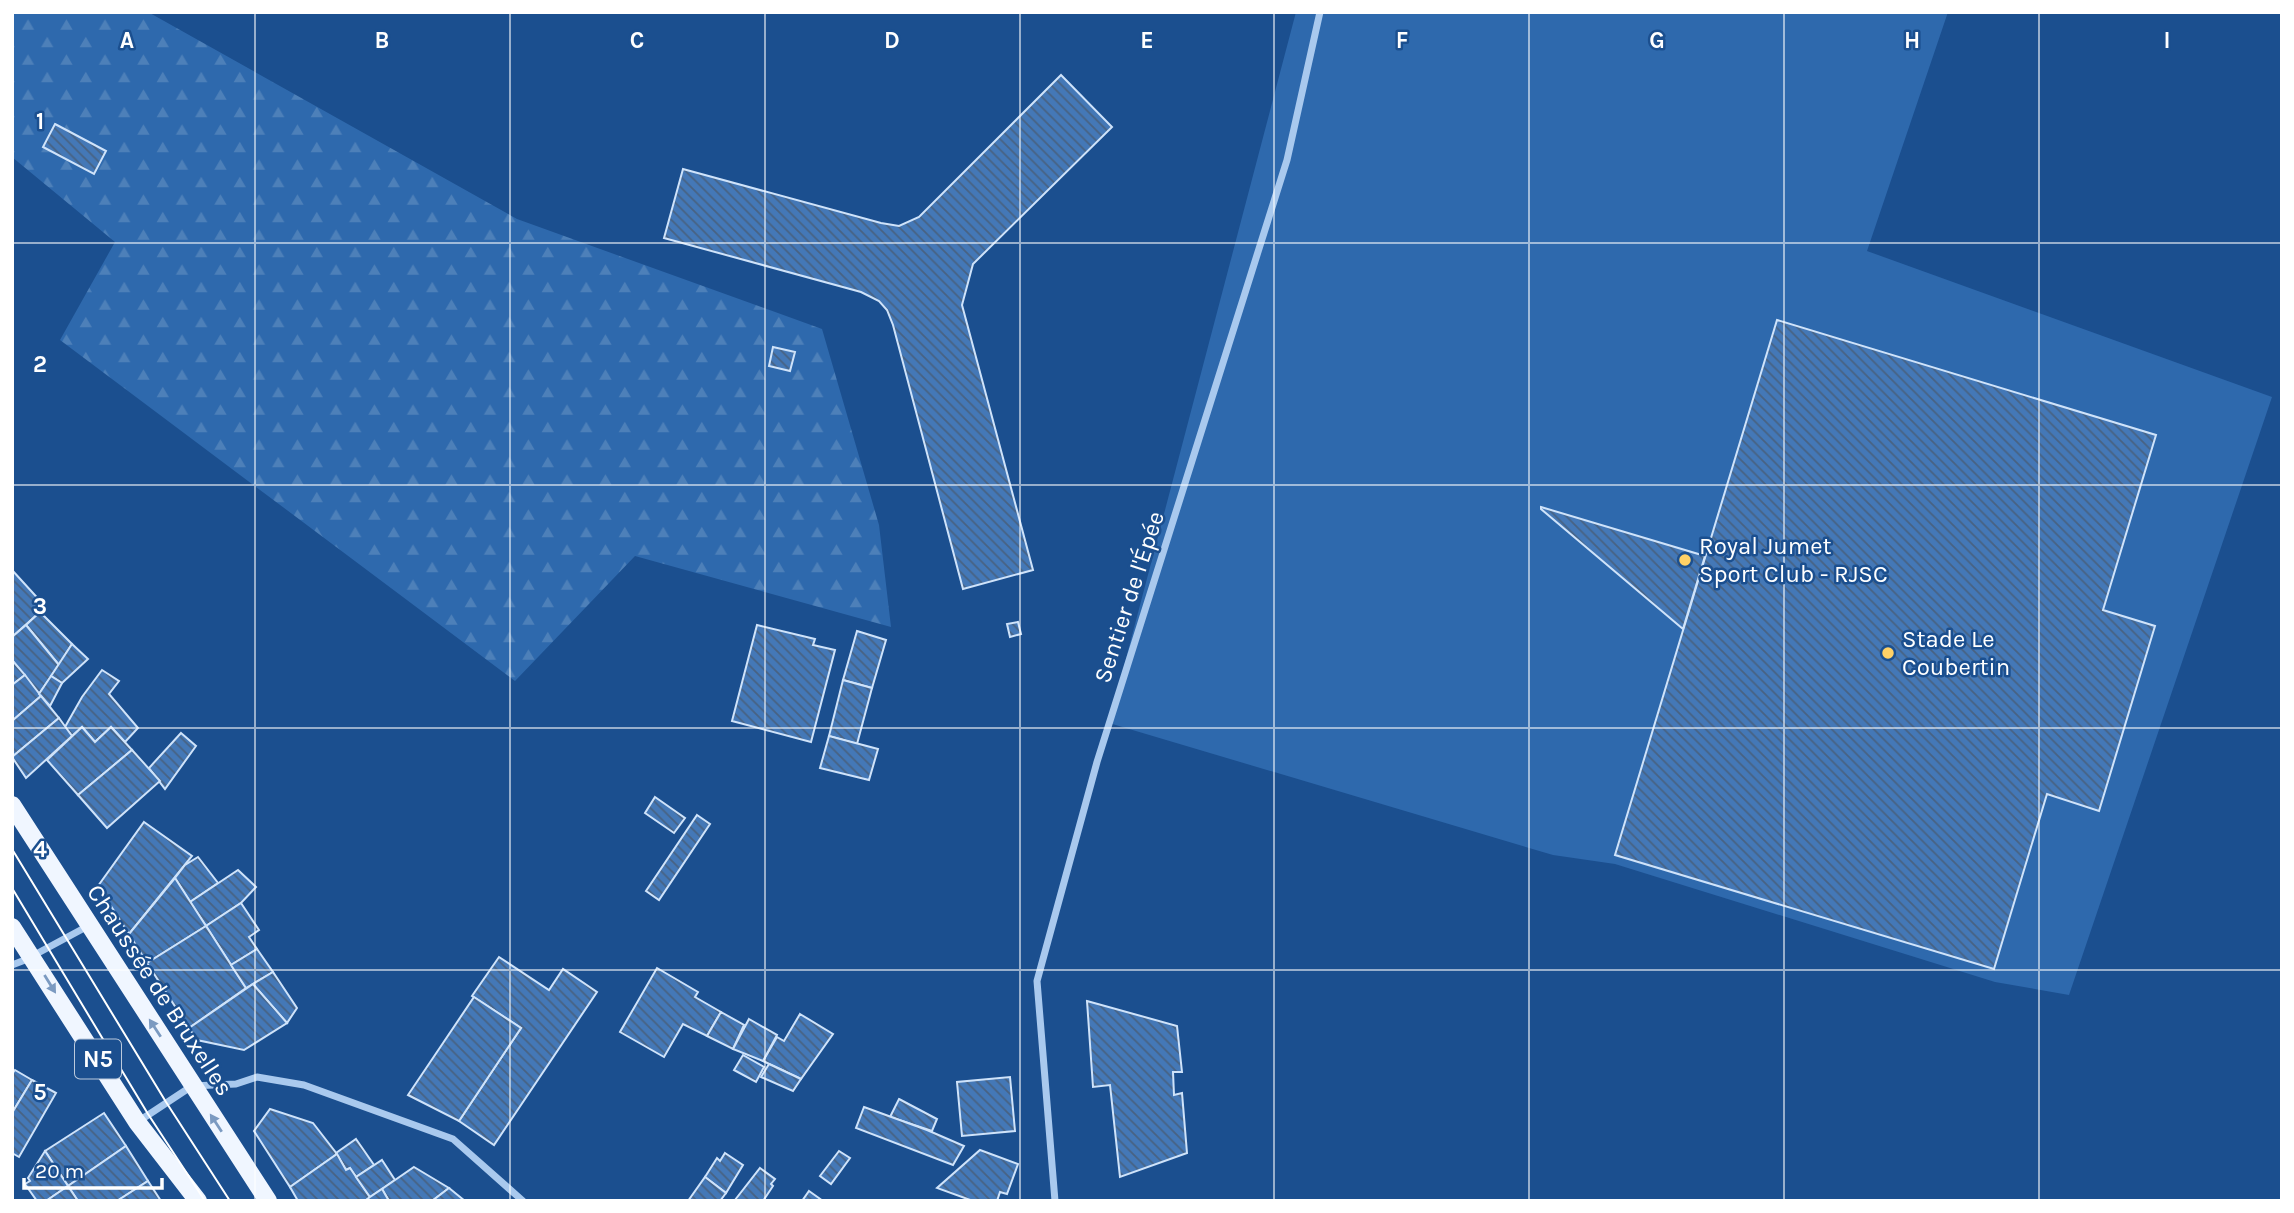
<svg xmlns="http://www.w3.org/2000/svg" width="2294" height="1213" font-family="Karla,sans-serif">
<style>
.green{fill:#2e69ad}
.forest{fill:url(#forest-firs)}
.building{fill:url(#building-back-hatch);stroke:#cfe3fa;stroke-width:2}
.lines{fill:none;stroke-linecap:round;stroke-linejoin:round}
.street{stroke:#a9c9ee;stroke-width:7}
.primary{stroke:#f0f6ff;stroke-width:18}
.tram{stroke:#fff;stroke-width:2}
.oneway{fill:#7b9ac1}
.grid{fill:none;stroke:#fff;stroke-width:2;stroke-opacity:0.55}
.poi-dot{fill:#ffd166;stroke:#1b4f8f;stroke-width:2.5}
.labels{text-anchor:middle;stroke-width:5;stroke-linejoin:round;paint-order:stroke}
.shield{fill:#1b4f8f;stroke:#bbcadd;stroke-width:2}
.shield-label{font-size:23px;font-weight:bold;fill:#fff}
.poi-label{font-size:24px;fill:#fff;stroke:#1b4f8f;text-anchor:start}
.street-label{font-size:24px;fill:#fff;stroke:#1b4f8f}
.grid-label{font-size:23px;text-anchor:middle;font-weight:bold;fill:#fff;stroke:#1b4f8f;stroke-width:5;stroke-linejoin:round;paint-order:stroke}
</style>
<defs>
<pattern id="forest-firs" width="22" height="20" patternUnits="userSpaceOnUse" patternTransform="scale(1.75)"><rect width="22" height="20" fill="#2e69ad"/><path d="M5 1l3.5 6h-7zM16 11l3.5 6h-7z" fill="#4d80b9"/></pattern>
<pattern id="building-back-hatch" width="6" height="6" patternUnits="userSpaceOnUse" patternTransform="scale(1.75)"><rect width="6" height="6" fill="#4478b7"/><path d="M-1 5l2 2M0 0l6 6M5-1l2 2" fill="none" stroke="#486282"/></pattern>
</defs>
<rect width="100%" height="100%" fill="#1b4f8f"/>
<polygon class="green" points="1296,12 1948,12 1867,251 2272,397 2069,995 1995,982 1615,864 1553,855 1109,723"/>
<polygon class="forest" points="12,12 148,12 517,219 822,329 879,525 891,627 635,556 515,681 60,340 115,242 12,157"/>
<g class="building">
<polygon points="1061,75 1112,127 973,264 962,305 1033,570 963,589 893,325 887,310 879,301 861,292 664,238 683,169 881,223 899,226 919,217"/>
<polygon points="55,124 106,151 94,174 43,147"/>
<polygon points="1777,320 2156,435 2103,610 2155,626 2099,811 2047,794 1994,969 1615,855"/>
<polygon points="773,347 795,352 790,371 769,366"/>
<polygon points="1541,507 1705,556 1683,629 1541,509"/>
<polygon points="12,570 43,604 40,612 12,637"/>
<polygon points="40,612 72,644 59,665 26,625"/>
<polygon points="1018,622 1021,634 1010,637 1007,624"/>
<polygon points="26,625 59,665 39,694 12,660 12,637"/>
<polygon points="757,625 815,639 813,645 835,650 811,742 732,721"/>
<polygon points="857,631 886,640 872,688 843,680"/>
<polygon points="72,644 88,659 62,683 51,676"/>
<polygon points="12,660 25,675 12,685"/>
<polygon points="102,670 119,681 109,694 138,728 125,742 111,727 95,742 82,727 72,736 65,727 82,697"/>
<polygon points="25,675 41,696 12,721 12,685"/>
<polygon points="51,676 62,683 50,706 39,694"/>
<polygon points="843,680 872,688 857,744 829,736"/>
<polygon points="41,696 59,718 12,757 12,721"/>
<polygon points="59,718 72,736 26,778 12,757"/>
<polygon points="82,727 95,742 111,727 132,750 78,795 47,760"/>
<polygon points="181,733 196,746 165,789 149,768"/>
<polygon points="829,736 878,749 869,780 820,768"/>
<polygon points="132,750 160,781 107,828 78,795"/>
<polygon points="655,797 685,818 674,833 645,813"/>
<polygon points="697,815 710,824 659,900 646,891"/>
<polygon points="144,822 192,856 129,934 98,886"/>
<polygon points="198,857 218,883 190,902 175,878 185,865"/>
<polygon points="238,870 256,887 241,903 206,926 190,902"/>
<polygon points="175,878 206,926 147,963 129,934"/>
<polygon points="241,903 259,930 249,937 257,949 231,965 206,926"/>
<polygon points="206,926 246,988 189,1028 147,963"/>
<polygon points="257,949 273,972 246,988 231,965"/>
<polygon points="499,957 549,990 563,969 597,992 494,1145 459,1121 521,1028 472,996"/>
<polygon points="657,968 698,992 695,997 721,1012 707,1036 683,1024 664,1057 620,1032"/>
<polygon points="273,972 297,1008 287,1023 253,984"/>
<polygon points="253,984 287,1023 244,1050 197,1040 189,1028"/>
<polygon points="474,997 521,1028 459,1121 408,1095"/>
<polygon points="1087,1001 1177,1026 1182,1072 1173,1072 1174,1095 1182,1093 1187,1153 1120,1177 1110,1085 1093,1087"/>
<polygon points="721,1012 744,1025 733,1049 707,1036"/>
<polygon points="800,1014 833,1034 801,1079 763,1061 777,1037 784,1041"/>
<polygon points="749,1019 777,1035 763,1061 733,1049"/>
<polygon points="743,1055 764,1067 756,1082 734,1070"/>
<polygon points="769,1064 801,1079 793,1091 761,1077"/>
<polygon points="15,1070 32,1080 12,1113 12,1074"/>
<polygon points="1010,1077 1015,1131 962,1136 957,1082"/>
<polygon points="32,1080 56,1093 19,1157 12,1153 12,1113"/>
<polygon points="899,1099 937,1119 932,1131 890,1117"/>
<polygon points="864,1107 927,1130 964,1146 953,1165 856,1128"/>
<polygon points="270,1109 313,1123 337,1154 290,1187 254,1131"/>
<polygon points="104,1113 126,1146 68,1186 45,1151"/>
<polygon points="356,1139 374,1165 356,1177 350,1168 346,1170 336,1153"/>
<polygon points="126,1146 148,1181 117,1201 78,1201 68,1186"/>
<polygon points="980,1150 1018,1164 1007,1194 1000,1192 997,1201 973,1201 937,1188"/>
<polygon points="45,1151 68,1186 46,1201 37,1201 25,1184 30,1181 28,1178"/>
<polygon points="839,1151 850,1158 831,1184 820,1176"/>
<polygon points="725,1153 743,1165 726,1193 705,1177 717,1158 720,1161"/>
<polygon points="337,1154 346,1170 350,1168 370,1197 365,1201 298,1201 290,1187"/>
<polygon points="382,1160 395,1180 370,1197 356,1177"/>
<polygon points="414,1167 449,1188 432,1201 389,1201 382,1189"/>
<polygon points="760,1168 775,1179 771,1184 773,1186 763,1201 735,1200"/>
<polygon points="705,1177 726,1193 720,1201 688,1201"/>
<polygon points="148,1181 161,1201 117,1201"/>
<polygon points="68,1186 78,1201 46,1201"/>
<polygon points="449,1188 465,1201 432,1201"/>
<polygon points="382,1189 389,1201 365,1201 370,1197"/>
<polygon points="809,1191 823,1201 802,1201"/>
</g>
<g class="lines">
<g class="street">
<polyline points="12,965 25,960 88,926"/>
<polyline points="139,1121 192,1086 236,1084 257,1077 304,1085 453,1139 523,1201"/>
<polyline points="1055,1201 1037,981 1097,762 1287,160 1320,12"/>
</g>
<g class="primary">
<polyline points="12,805 268,1201"/>
<polyline points="12,927 137,1122 198,1201"/>
</g>
<g class="tram">
<polyline points="12,849 166,1102 230,1201"/>
<polyline points="12,888 148,1114 205,1201"/>
</g>
</g>
<defs><path id="oneway-solid" d="M-6-.8H1V-3.2L6.5 0L1 3.2V.8H-6Z" transform="scale(1.75)"/></defs>
<g class="oneway">
<use href="#oneway-solid" transform="translate(50 984) rotate(58)"/>
<use href="#oneway-solid" transform="translate(155 1028) rotate(-123)"/>
<use href="#oneway-solid" transform="translate(216 1123) rotate(-123)"/>
</g>
<path class="grid" d="M255,12v1189M510,12v1189M765,12v1189M1020,12v1189M1274,12v1189M1529,12v1189M1784,12v1189M2039,12v1189M12,243h2270M12,485h2270M12,728h2270M12,970h2270"/>
<g class="poi-dot">
<circle cx="1685" cy="560" r="7"/>
<circle cx="1888" cy="653" r="7"/>
</g>
<g class="labels">
<rect class="shield" x="75" y="1039.5" width="46" height="39" rx="5"/>
<g class="shield-label">
<text x="98" y="1067">N5</text>
</g>
<g class="poi-label">
<text x="1699" y="554">Royal Jumet<tspan x="1699" dy="28">Sport Club - RJSC</tspan></text>
<text x="1902" y="647">Stade Le<tspan x="1902" dy="28">Coubertin</tspan></text>
</g>
<g class="street-label">
<text transform="translate(1129 597) rotate(-72)" y="8">Sentier de l'Épée</text>
<text transform="translate(160 990) rotate(57)" y="8">Chaussée de Bruxelles</text>
</g>
</g>
<g class="grid-label">
<text x="127" y="48">A</text>
<text x="382" y="48">B</text>
<text x="637" y="48">C</text>
<text x="892" y="48">D</text>
<text x="1147" y="48">E</text>
<text x="1402" y="48">F</text>
<text x="1657" y="48">G</text>
<text x="1912" y="48">H</text>
<text x="2167" y="48">I</text>
<text x="40" y="129">1</text>
<text x="40" y="372">2</text>
<text x="40" y="614">3</text>
<text x="40" y="857">4</text>
<text x="40" y="1100">5</text>
</g>
<rect width="2294" height="1213" fill="none" stroke="#ffffff" stroke-width="28"/>
<path d="M24 1178v10h138v-10" fill="none" stroke="#ffffff" stroke-width="3.5"/>
<text x="35" y="1178" font-size="21" fill="#ffffff" stroke="#1b4f8f" stroke-width="5" paint-order="stroke">20 m</text>
</svg>
